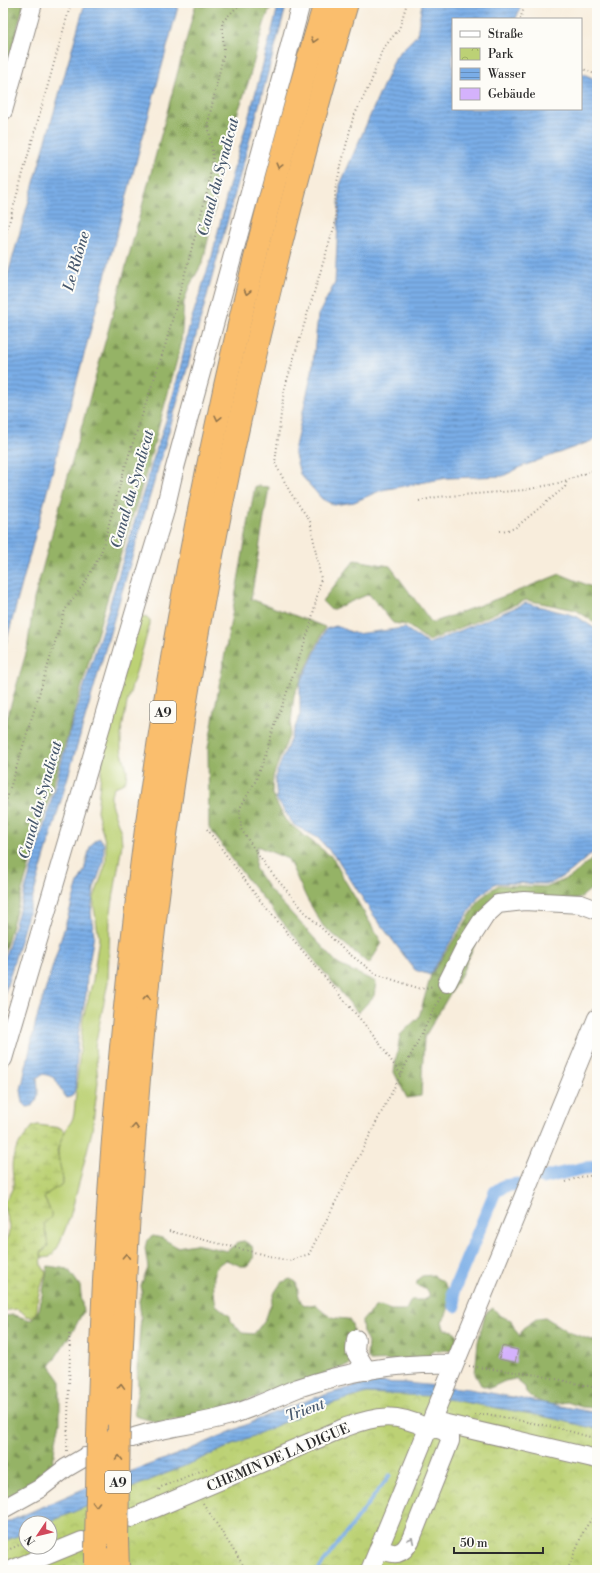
<svg xmlns="http://www.w3.org/2000/svg" width="600" height="1573" font-family="'Libre Bodoni',serif">
<style>
.green{fill:#bcd175;stroke:#747e50}
.forest{fill:url(#forest-firs);stroke:#606f48}
.wetland{fill:url(#wetland-marsh);stroke:#747e50}
.park{fill:url(#park-crowns);stroke:#747e50;fill-rule:evenodd}
.water{fill:url(#water-rules);stroke:#526c89}
.lines{fill:none;stroke-linecap:round;stroke-linejoin:round}
.stream{stroke:#7aade7;stroke-width:3.5}
.canal{stroke:#7aade7;stroke-width:13}
.building{fill:#d4b2fc}
.minor-casing{stroke:#928c84;stroke-width:20}
.highway-casing{stroke:#928c84;stroke-width:24}
.path{stroke:#928c84;stroke-width:2;stroke-dasharray:1 3;stroke-linecap:butt}
.minor{stroke:#fff;stroke-width:18}
.highway{stroke:#fabe6d;stroke-width:22}
.highway-bridge-casing{stroke:#928c84;stroke-width:24;stroke-linecap:butt}
.highway-bridge{stroke:#fabe6d;stroke-width:22}
.oneway{stroke:#92744c}
.oneway2{stroke:#a0a0a0}
.labels{text-anchor:middle;stroke-width:4;stroke-linejoin:round;paint-order:stroke}
.shield{fill:#fdfcf7;stroke:#6a6a68;stroke-width:1}
.shield-label{font-size:13px;font-weight:bold;fill:#2b2b2b}
.street-label{font-size:14px;fill:#2b2b2b;stroke:#fdfcf7}
.water-label{font-size:15px;font-style:italic;fill:#47586d;stroke:#fdfcf7}
</style>
<defs>
<pattern id="forest-firs" width="22" height="20" patternUnits="userSpaceOnUse"><rect width="22" height="20" fill="#95b366"/><path d="M5 1l3.5 6h-7zM16 11l3.5 6h-7z" fill="#7a9254"/></pattern>
<pattern id="wetland-marsh" width="20" height="14" patternUnits="userSpaceOnUse"><rect width="20" height="14" fill="#bcd175"/><path d="M1 5h8M5 5V1M11 12h8M15 12V8" fill="none" stroke="#a2b465"/></pattern>
<pattern id="park-crowns" width="20" height="18" patternUnits="userSpaceOnUse"><rect width="20" height="18" fill="#bcd175"/><path d="M2 6a3 3 0 1 1 6 0M12 15a3 3 0 1 1 6 0" fill="none" stroke="#a2b465"/></pattern>
<pattern id="water-rules" width="6" height="5" patternUnits="userSpaceOnUse"><rect width="6" height="5" fill="#7aade7"/><path d="M0 2.5h6" fill="none" stroke="#648dbb"/></pattern>
</defs>
<rect width="100%" height="100%" fill="#fdfcf7"/>
<filter id="ink" filterUnits="userSpaceOnUse"><feTurbulence type="fractalNoise" baseFrequency=".025" numOctaves="2"/><feDisplacementMap in="SourceGraphic" scale="8" xChannelSelector="R" yChannelSelector="G"/><feConvolveMatrix kernelMatrix="1 2 1 2 8 2 1 2 1" color-interpolation-filters="sRGB"/></filter>
<filter id="wash" filterUnits="userSpaceOnUse"><feTurbulence type="fractalNoise" baseFrequency=".012" numOctaves="4" result="noise"/><feDisplacementMap in="SourceGraphic" scale="16" xChannelSelector="R" yChannelSelector="G"/><feGaussianBlur stdDeviation="0.9" result="paint"/><feColorMatrix in="noise" values="0 0 0 0 0 0 0 0 0 0 0 0 0 0 0 0 0 1.4 0 .05"/><feComposite in="paint" operator="in"/></filter>
<g filter="url(#wash)">
<rect width="100%" height="100%" fill="#f8eddc"/>
<path class="green" d="M143,616l4,1 3,3v4l-23,79 -6,31v15l6,21 -1,9 -4,5 -8,3 -3,8v9l10,28 1,12 -12,74 -2,64 -13,64 3,36 -6,49 -15,60 -7,26 -12,30 -8,10 -8,1 -1,-6 4,-2 2,-14 -2,-5 -1,-7 7,-12 -7,-14 4,-5 15,-13c-5,-17 -8,-30 0,-47 4,-8 8,-7 11,-19l9,-95 10,-39 6,-42 -5,-31v-9l12,-35v-18l-9,-34 8,-76 34,-117z"/>
<g class="forest">
<polygon points="3,3 24,3 9,60 3,72 3,79"/>
<polygon points="196,3 272,3 264,24 248,83 223,155 217,180 215,208 203,262 190,285 184,301 181,345 146,473 114,576 3,956 3,732 27,650 34,599 131,248"/>
<polygon points="255,486 269,487 251,599 325,627 294,695 290,733 273,776 272,794 286,821 333,858 344,879 382,943 369,964 323,926 307,899 288,859 257,846 255,868 269,889 339,965 376,982 374,996 358,1013 247,879 209,828 208,748"/>
<polygon points="355,560 390,566 432,623 510,594 560,574 597,589 597,624 576,610 526,600 429,641 407,625 393,623 369,594 331,610 322,601"/>
<polygon points="597,855 597,884 579,899 494,901 461,975 424,1038 421,1096 407,1098 394,1072 400,1035 419,1017 431,975 481,898 498,885 548,887 572,876"/>
<path d="M153,1236l9,2 15,9 18,-3 32,7 11,-9 6,-1 8,5c2,9 3,13 -4,20h-7l-15,-6c-4,2 -7,4 -10,8 -4,6 -2,29 0,37l14,11 1,5 11,12 12,1 7,-9 5,-7 9,-26 6,-9 9,-4 6,3c3,10 1,15 8,24l12,-2c10,13 16,14 32,15l4,5 6,38 -139,48 -59,13 -25,-7 -1,-7 4,-20 -1,-21 4,-52 -2,-15 3,-10 -1,-5 7,-18 -3,-20 2,-8z"/>
<polygon points="48,1266 68,1269 80,1286 83,1312 74,1329 50,1366 60,1380 60,1422 55,1445 53,1466 44,1478 3,1502 3,1316 13,1315 31,1320 39,1310"/>
<path d="M434,1275l2,3c16,4 16,33 6,43l2,8 10,2 4,5 -6,14c-7,1 -15,-1 -21,2l-2,7 -59,2 -3,-5 1,-13 -5,-11 -1,-11 13,-14 5,-1 11,4h15l5,-10h13l5,-3v-4l-3,-5 -6,-1 -4,-2 2,-6 4,-3z"/>
<polygon points="493,1308 500,1316 511,1320 515,1330 520,1336 523,1328 538,1318 545,1317 568,1332 597,1342 597,1408 582,1407 567,1402 550,1405 543,1403 531,1397 526,1392 525,1387 515,1379 505,1381 490,1388 481,1385 475,1374 478,1342 485,1314"/>
</g>
<path class="wetland" d="M38,1125l23,3 3,4 -7,19 6,29v4l-15,9 -4,5 7,14v5l-7,7 4,22 -7,6 1,14 4,6 -8,25 -1,14 -4,6 -7,-1 -5,-5 -4,-2 -14,2v-68c13,-13 1,-27 0,-41 18,-18 6,-25 10,-44 3,-12 12,-22 20,-32z"/>
<path class="park" d="M432,1390l165,32v148h-594v-39l292,-119 74,-21zM26,1523h24v24h-24z"/>
<g class="water">
<polygon points="85,3 179,3 3,654 3,292"/>
<polygon points="279,3 287,3 185,376 3,999 3,964 43,830 71,727 103,627 153,460 169,411 179,373 189,327 212,256 230,182 256,91"/>
<polygon points="422,3 522,3 516,19 453,19 453,109 581,109 581,73 597,80 597,439 523,466 503,476 447,478 382,490 354,502 334,505 322,499 300,474 294,451 312,372 318,315 335,283 340,185 396,56 417,35"/>
<polygon points="526,603 576,616 597,630 597,849 570,872 550,884 496,883 479,896 430,975 415,970 372,913 338,860 318,838 294,825 277,800 275,777 300,715 300,684 326,629 336,626 356,634 405,628 428,644"/>
<path d="M100,838l4,6 -1,19 -9,25 -3,25 3,22 -7,40 -1,20 -8,41 -3,54 -3,6 -5,2c-12,-12 -5,-21 -25,-24l-5,4c1,10 4,28 -10,29l-4,-4 -2,-13 15,-69 42,-138 6,-12 6,-24 5,-7z"/>
<polygon points="370,1382 405,1383 469,1389 597,1413 597,1429 537,1415 429,1396 367,1393 314,1409 194,1462 47,1523 26,1523 26,1532 3,1542 3,1524 83,1489 184,1452 273,1413 314,1398"/>
</g>
<g class="lines">
<polyline class="stream" points="318,1570 390,1475"/>
<g class="canal">
<polyline points="542,1178 584,1168 597,1167"/>
<polyline points="455,1306 453,1292 495,1192 504,1186 518,1184"/>
</g>
</g>
<g id="blocks">
<polygon class="building" points="502,1346 518,1350 515,1363 499,1359"/>
</g>
</g>
<g filter="url(#ink)">
<use href="#blocks" fill-opacity="0" stroke="#928c84" stroke-width="1"/>
<g class="lines">
<g class="minor-casing">
<g id="minor">
<polyline points="3,111 33,3"/>
<polyline points="447,983 465,947 485,916 498,904 524,901 581,904 597,910"/>
<polyline points="3,1059 152,553 164,514 173,475 284,68 301,3"/>
<polyline points="356,1339 355,1351 367,1371"/>
<polyline points="434,1421 597,1459"/>
<path d="M132,1438c31,-11 64,-13 95,-22 25,-7 48,-19 71,-28 51,-17 103,-26 156,-24"/>
<polyline points="3,1509 39,1489 66,1468 85,1457"/>
<path d="M132,1518l214,-91c32,-12 50,-14 81,1"/>
<path d="M379,1548c15,8 24,8 32,-9l39,-98v-4l-6,-6 -16,-5"/>
<polyline points="11,1570 82,1541"/>
<polyline points="370,1570 597,1018"/>
</g>
</g>
<g class="highway-casing">
<g id="highway">
<path d="M119,1425c5,-157 15,-314 32,-470 36,-323 104,-641 196,-952"/>
<path d="M98,1437c3,-107 8,-215 17,-322 31,-377 101,-750 210,-1112"/>
<polyline points="117,1539 118,1570"/>
<polyline points="96,1548 96,1570"/>
</g>
</g>
<g class="path">
<polyline points="407,3 399,29 382,50 371,82 353,118 335,190 336,221 284,390 275,463 290,492 310,521 321,579 310,627 255,782 240,808 241,829 265,865 305,912 344,950 376,974 421,989 433,986"/>
<polyline points="520,19 526,3"/>
<polyline points="581,68 597,75"/>
<polyline points="3,244 71,3"/>
<polyline points="419,501 437,497 525,490 559,483 597,469"/>
<polyline points="500,531 508,530 515,528 565,487 567,480"/>
<polyline points="3,811 65,610 86,581 101,553 124,470 165,346 208,189 213,157 208,123 224,52 222,22 241,3"/>
<polyline points="207,829 258,898 376,1038 401,1075"/>
<polyline points="566,1182 580,1177 597,1175"/>
<polyline points="169,1231 289,1261 309,1254 441,996"/>
<polyline points="469,1366 538,1375 597,1388"/>
<polyline points="475,1415 487,1414 558,1428 597,1439"/>
<polyline points="67,1451 70,1353 69,1333"/>
<polyline points="159,1490 161,1487 208,1468"/>
<polyline points="203,1503 245,1568 244,1570"/>
<polyline points="3,1552 26,1542"/>
<polyline points="64,1565 64,1570"/>
<polyline points="569,1570 569,1566 584,1530 597,1511"/>
</g>
<use href="#minor" class="minor"/>
<use href="#highway" class="highway"/>
<g class="highway-bridge-casing">
<g id="highway-bridge">
<polyline points="117,1539 119,1425"/>
<polyline points="96,1548 98,1437"/>
</g>
</g>
<use href="#highway-bridge" class="highway-bridge"/>
</g>
<defs><path id="oneway-chevron" d="M-2-3.5L2.5 0L-2 3.5" fill="none" stroke-width="1.6" stroke-linecap="round" stroke-linejoin="round"/></defs>
<g class="oneway">
<use href="#oneway-chevron" transform="translate(314 40) rotate(107)"/>
<use href="#oneway-chevron" transform="translate(279 166) rotate(105)"/>
<use href="#oneway-chevron" transform="translate(247 292) rotate(103)"/>
<use href="#oneway-chevron" transform="translate(218 418) rotate(103)"/>
<use href="#oneway-chevron" transform="translate(147 997) rotate(-84)"/>
<use href="#oneway-chevron" transform="translate(135 1127) rotate(-85)"/>
<use href="#oneway-chevron" transform="translate(126 1256) rotate(-87)"/>
<use href="#oneway-chevron" transform="translate(121 1386) rotate(-88)"/>
<use href="#oneway-chevron" transform="translate(119 1458) rotate(-89)"/>
<use href="#oneway-chevron" transform="translate(96 1504) rotate(90)"/>
</g>
<use class="oneway2" href="#oneway-chevron" transform="translate(411 1540) rotate(-65)"/>
</g>
<g class="labels">
<g class="shield">
<rect x="150" y="701" width="26" height="22" rx="3"/>
<rect x="105" y="1471" width="26" height="22" rx="3"/>
</g>
<g class="shield-label">
<text x="163" y="717">A9</text>
<text x="118" y="1487">A9</text>
</g>
<g class="street-label">
<text transform="translate(278 1457) rotate(-23)" y="5">CHEMIN DE LA DIGUE</text>
</g>
<g class="water-label">
<text transform="translate(218 177) rotate(-75)" y="5">Canal du Syndicat</text>
<text transform="translate(76 261) rotate(-74)" y="5">Le Rhône</text>
<text transform="translate(132 489) rotate(-74)" y="5">Canal du Syndicat</text>
<text transform="translate(40 800) rotate(-74)" y="5">Canal du Syndicat</text>
<text transform="translate(305 1410) rotate(-20)" y="5">Trient</text>
</g>
</g>
<rect width="600" height="1573" fill="none" stroke="#fdfcf7" stroke-width="16"/>
<rect x="452" y="18" width="130" height="92" fill="#fdfcf7" stroke="#a9a8a5"/>
<rect x="460" y="31" width="20" height="6" fill="#ffffff" stroke="#a9a8a5"/>
<text x="488" y="38" font-size="12" fill="#2b2b2b">Straße</text>
<rect x="460" y="48" width="20" height="12" fill="url(#park-crowns)" stroke="#a9a8a5"/>
<text x="488" y="58" font-size="12" fill="#2b2b2b">Park</text>
<rect x="460" y="68" width="20" height="12" fill="url(#water-rules)" stroke="#a9a8a5"/>
<text x="488" y="78" font-size="12" fill="#2b2b2b">Wasser</text>
<rect x="460" y="88" width="20" height="12" fill="#d4b2fc" stroke="#a9a8a5"/>
<text x="488" y="98" font-size="12" fill="#2b2b2b">Gebäude</text>
<g transform="translate(38 1535) rotate(235)"><circle r="19" fill="#fdfcf7" stroke="#a9a8a5"/>
<path d="M0-3L7 15L0 10L-7 15Z" fill="#d1495b"/>
<text y="-6" font-size="11" font-weight="bold" text-anchor="middle" fill="#2b2b2b">N</text>
</g>
<path d="M454 1547v6h89v-6" fill="none" stroke="#2b2b2b" stroke-width="2"/>
<text x="460" y="1547" font-size="12" fill="#2b2b2b" stroke="#fdfcf7" stroke-width="3" paint-order="stroke">50 m</text>
</svg>
